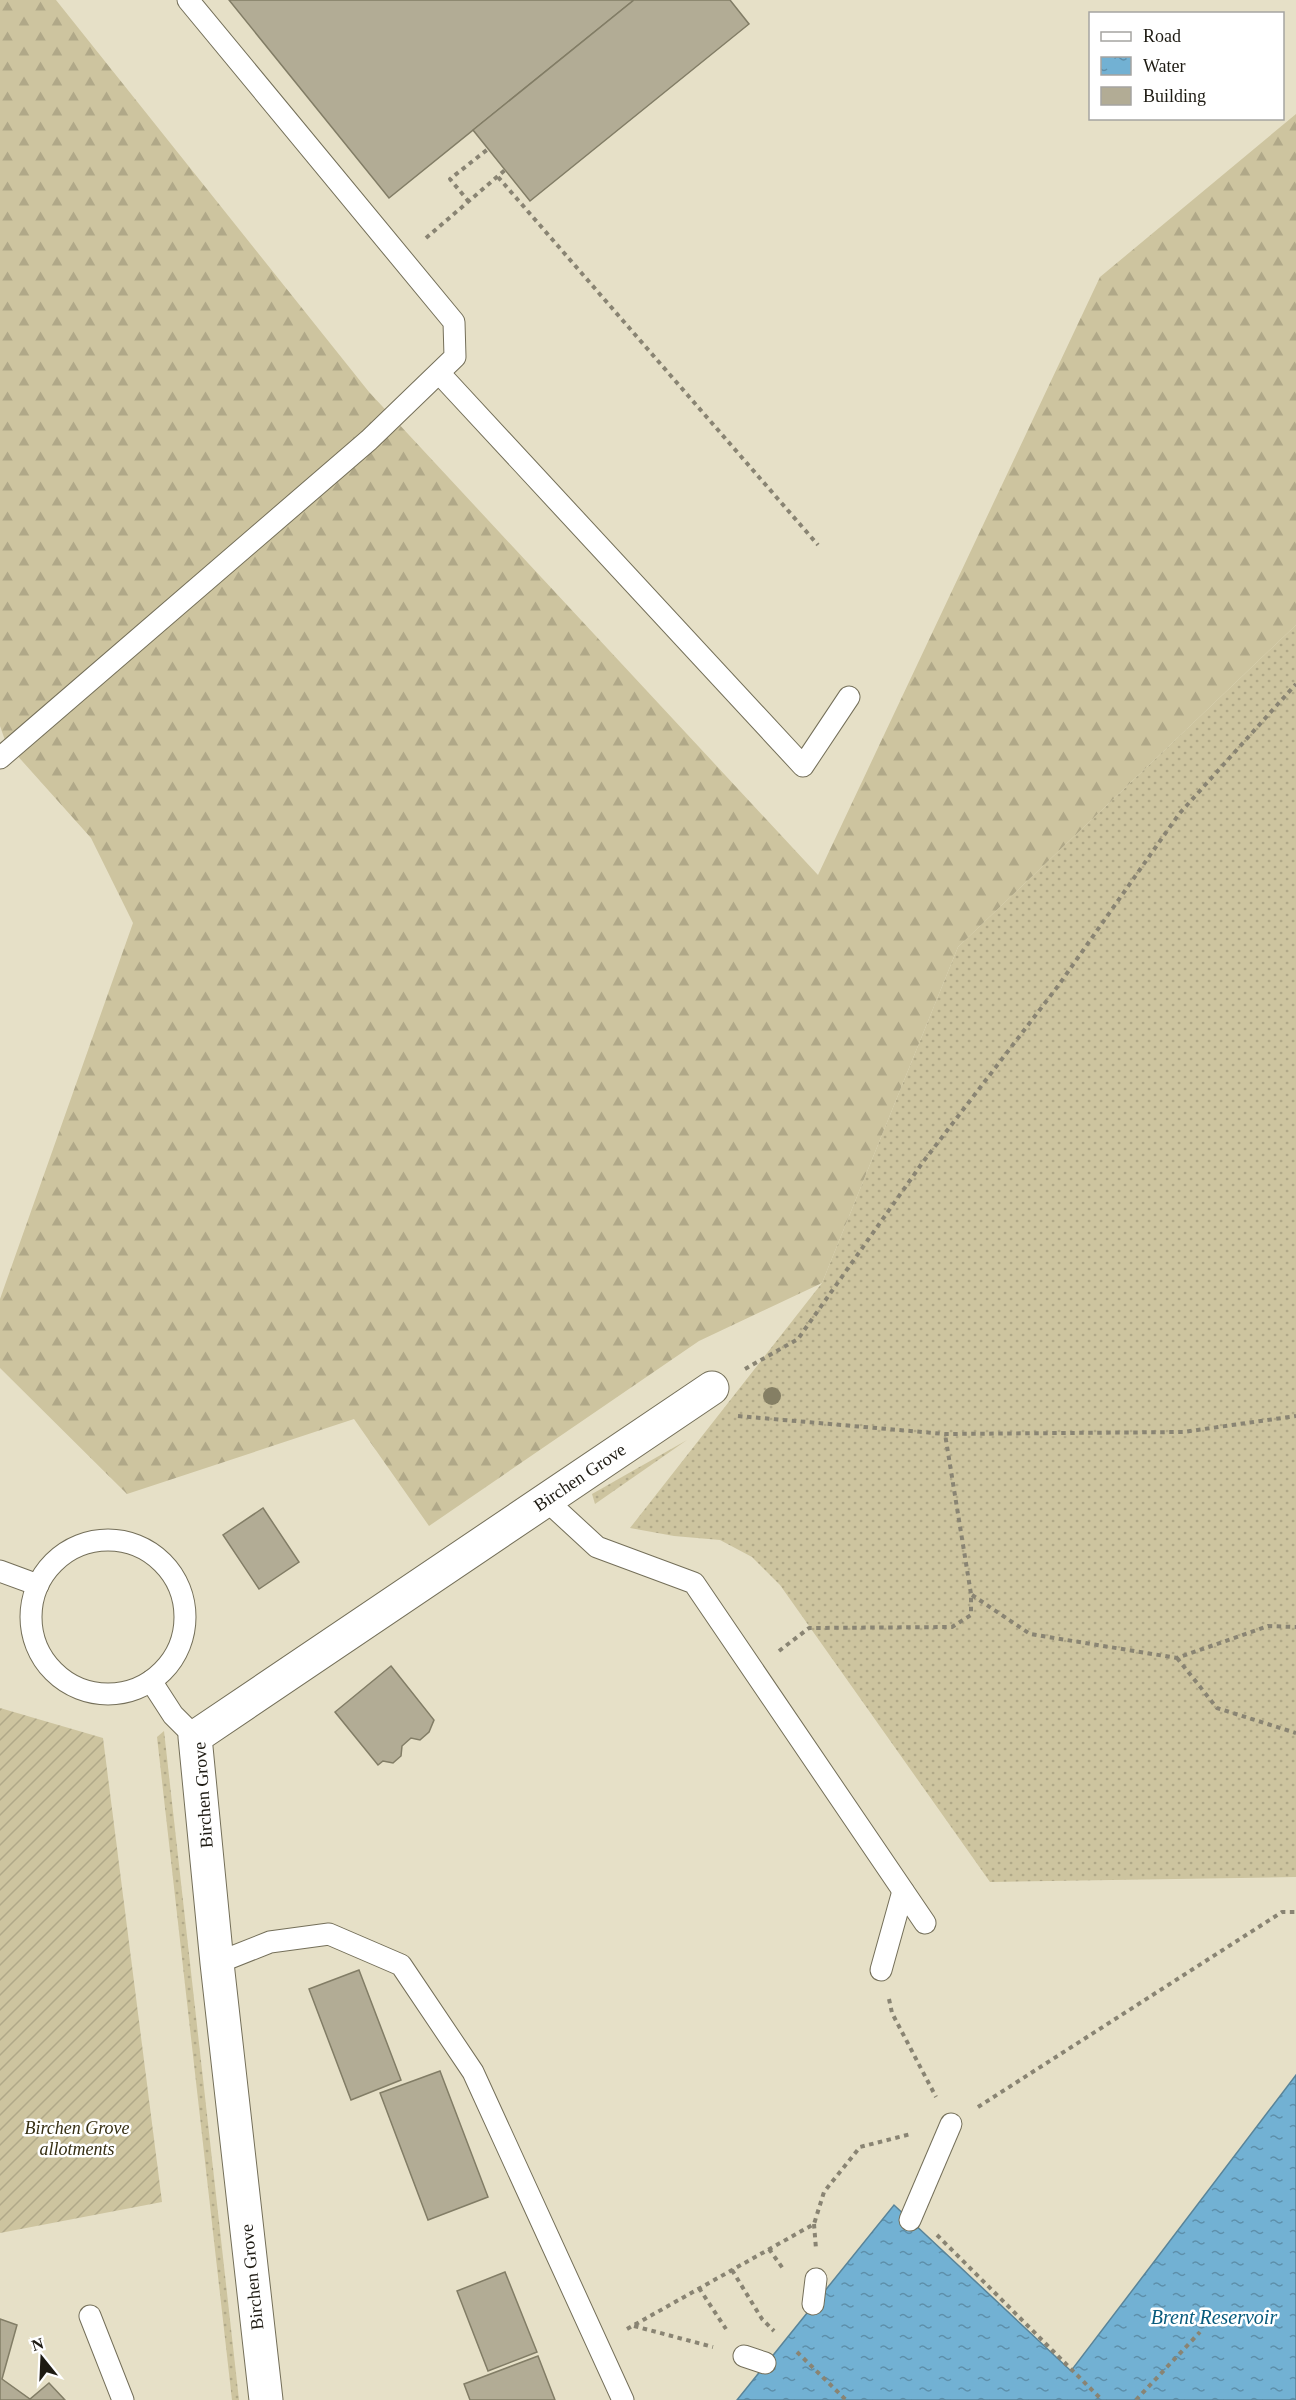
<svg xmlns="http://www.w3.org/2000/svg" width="1296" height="2400" font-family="'Times New Roman',serif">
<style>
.grass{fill:url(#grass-dots)}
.forest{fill:url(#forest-firs)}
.garden{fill:url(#garden-furrows)}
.water{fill:url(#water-ripples);stroke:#598499;stroke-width:1.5}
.building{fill:#b2ac95;stroke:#827d66;stroke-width:1.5}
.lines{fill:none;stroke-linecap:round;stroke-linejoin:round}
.lane-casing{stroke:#746f59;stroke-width:23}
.street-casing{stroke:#746f59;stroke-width:35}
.path{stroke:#898473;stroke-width:4;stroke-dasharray:4.5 4.5;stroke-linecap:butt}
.lane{stroke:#fff;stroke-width:21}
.street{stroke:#fff;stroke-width:33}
.tree{fill:#857f64}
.labels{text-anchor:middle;stroke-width:5;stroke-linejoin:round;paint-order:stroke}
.street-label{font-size:18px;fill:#1e1b13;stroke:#fff}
.park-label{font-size:18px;font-style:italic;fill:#362f13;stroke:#fff}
.water-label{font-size:20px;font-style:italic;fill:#075b7d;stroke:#fff}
</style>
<defs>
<pattern id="grass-dots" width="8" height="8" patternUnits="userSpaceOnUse" patternTransform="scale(1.5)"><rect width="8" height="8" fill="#cdc49f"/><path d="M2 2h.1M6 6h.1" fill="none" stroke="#b0a888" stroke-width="1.8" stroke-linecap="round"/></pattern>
<pattern id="forest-firs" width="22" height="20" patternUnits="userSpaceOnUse" patternTransform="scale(1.5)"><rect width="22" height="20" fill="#cdc49f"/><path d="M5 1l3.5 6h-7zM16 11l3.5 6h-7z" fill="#b0a888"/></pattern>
<pattern id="garden-furrows" width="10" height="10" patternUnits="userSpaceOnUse" patternTransform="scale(1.5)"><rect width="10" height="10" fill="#cdc49f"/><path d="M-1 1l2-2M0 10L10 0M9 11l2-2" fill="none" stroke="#b0a888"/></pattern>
<pattern id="water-ripples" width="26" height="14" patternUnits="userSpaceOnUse" patternTransform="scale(1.5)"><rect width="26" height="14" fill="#72b1d3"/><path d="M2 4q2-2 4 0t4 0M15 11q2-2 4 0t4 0" fill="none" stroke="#5d8faa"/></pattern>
</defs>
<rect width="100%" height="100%" fill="#e6e0c7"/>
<g class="grass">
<polygon points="1296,625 1296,1877 990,1882 780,1585 752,1557 720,1540 674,1536 630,1528 822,1283 958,947"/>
<polygon points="687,1440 595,1504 592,1494"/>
<polygon points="164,1731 239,2400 232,2400 157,1737"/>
</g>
<polygon class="forest" points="0,0 56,0 369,392 818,875 1100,277 1296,114 1296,625 958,947 822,1283 699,1341 429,1526 354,1419 127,1494 0,1368 0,1299 133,923 91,838 6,743 0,726"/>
<polygon class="garden" points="0,1708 103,1738 162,2202 0,2233"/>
<polygon class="water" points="1296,2075 1296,2400 737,2400 894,2205 1071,2371"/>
<g class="building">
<polygon points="229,0 634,0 389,198"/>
<polygon points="634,0 730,0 749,24 530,201 473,130"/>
<polygon points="263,1508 299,1562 259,1589 223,1535"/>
<polygon points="391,1666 434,1720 429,1732 420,1740 411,1738 402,1746 401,1756 393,1763 383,1761 378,1765 335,1712"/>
<polygon points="359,1970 401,2080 351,2100 309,1989"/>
<polygon points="440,2071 488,2197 428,2220 380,2093"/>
<polygon points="505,2272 537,2352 488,2371 457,2291"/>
<polygon points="0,2319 17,2325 2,2379 30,2399 49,2383 65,2400 0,2400"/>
<polygon points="538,2356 555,2400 470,2400 464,2384"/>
</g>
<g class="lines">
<g class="lane-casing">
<g id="lane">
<polyline points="440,374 803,766 849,697"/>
<polyline points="0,758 369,440 455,357 454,322 188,0"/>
<polyline points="546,1500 597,1547 694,1583 925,1923"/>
<circle cx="108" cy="1617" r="77"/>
<polyline points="0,1571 38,1585"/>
<polyline points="151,1681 173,1715 195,1737"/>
<polyline points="217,1963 270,1942 329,1934 401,1965 473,2072 623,2400"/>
<polyline points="881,1970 903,1891"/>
<polyline points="910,2220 951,2124"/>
<polyline points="813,2304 816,2279"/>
<polyline points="90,2316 123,2400"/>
<polyline points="744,2356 765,2363"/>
</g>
</g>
<g class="street-casing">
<g id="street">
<path id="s1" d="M266,2400l-49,-437 -22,-226 517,-349"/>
</g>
</g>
<g class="path">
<polyline points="498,177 818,545"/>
<polyline points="469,202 450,179 488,149"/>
<polyline points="426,238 505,170"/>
<polyline points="745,1369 798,1339 923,1162 1058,986 1179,814 1296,684"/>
<polyline points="738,1416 945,1434 1183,1432 1296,1416"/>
<polyline points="972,1595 1030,1634 1177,1658 1268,1626 1296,1627"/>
<polyline points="779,1651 809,1628 952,1627 971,1615 971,1594 945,1434"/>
<polyline points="1177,1658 1217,1708 1296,1733"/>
<polyline points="889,1999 892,2013 936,2097"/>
<polyline points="978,2107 1282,1912 1296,1912"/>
<polyline points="814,2224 816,2249"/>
<polyline points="937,2235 1102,2400"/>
<polyline points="769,2249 784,2270"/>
<polyline points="732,2270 762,2319 774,2331"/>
<polyline points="699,2288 726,2329"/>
<polyline points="634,2326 713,2347"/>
<polyline points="627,2329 814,2224 824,2192 860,2147 911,2134"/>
<polyline points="797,2352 846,2400"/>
<polyline points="1136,2400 1200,2332"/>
</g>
<use href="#lane" class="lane"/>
<use href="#street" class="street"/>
</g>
<circle class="tree" cx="772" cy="1396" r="9"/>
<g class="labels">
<g class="street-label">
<text dy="6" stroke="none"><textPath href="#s1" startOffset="1131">Birchen Grove</textPath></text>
<text transform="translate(203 1795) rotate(-94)" y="6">Birchen Grove</text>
<text transform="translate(252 2277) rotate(-96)" y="6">Birchen Grove</text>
</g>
<g class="park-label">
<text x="77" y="2134">Birchen Grove<tspan x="77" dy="21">allotments</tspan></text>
</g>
<g class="water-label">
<text x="1214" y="2324">Brent Reservoir</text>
</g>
</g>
<rect x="1089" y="12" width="195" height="108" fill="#ffffff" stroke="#a5a4a1" stroke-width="1.5"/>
<rect x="1101" y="32" width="30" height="9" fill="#ffffff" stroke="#a5a4a1" stroke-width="1.5"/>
<text x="1143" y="42" font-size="18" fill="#1e1b13">Road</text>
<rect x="1101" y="57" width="30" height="18" fill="url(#water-ripples)" stroke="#a5a4a1" stroke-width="1.5"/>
<text x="1143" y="72" font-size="18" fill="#1e1b13">Water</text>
<rect x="1101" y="87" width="30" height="18" fill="#b2ac95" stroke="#a5a4a1" stroke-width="1.5"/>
<text x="1143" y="102" font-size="18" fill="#1e1b13">Building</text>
<g transform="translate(42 2358) rotate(342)" stroke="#ffffff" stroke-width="4.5" paint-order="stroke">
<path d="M0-4.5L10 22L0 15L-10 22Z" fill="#1e1b13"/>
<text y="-9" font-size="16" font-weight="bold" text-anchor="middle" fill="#1e1b13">N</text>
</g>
</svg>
